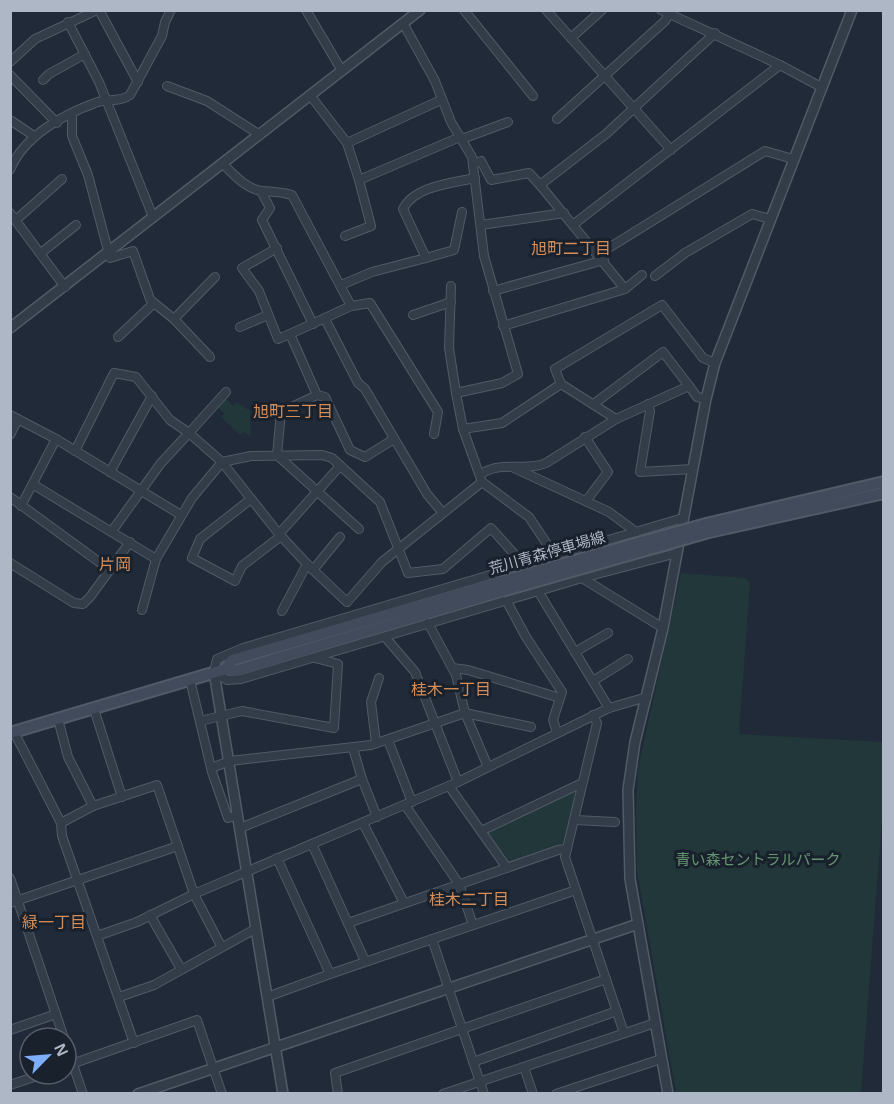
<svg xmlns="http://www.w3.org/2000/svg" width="894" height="1104" font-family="Helvetica,'Noto Sans JP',sans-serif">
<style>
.green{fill:#223739}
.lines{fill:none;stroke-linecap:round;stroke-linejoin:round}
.minor-casing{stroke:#515a66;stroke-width:10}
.tertiary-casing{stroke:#515a66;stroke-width:12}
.secondary-casing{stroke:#515a66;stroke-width:14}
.minor{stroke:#333c49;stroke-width:8}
.tertiary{stroke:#333c49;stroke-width:9}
.secondary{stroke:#414b5c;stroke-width:10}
.secondary-bridge-casing{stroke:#515a66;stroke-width:14;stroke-linecap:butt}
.secondary-bridge{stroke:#414b5c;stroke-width:10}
.labels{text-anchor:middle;stroke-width:6;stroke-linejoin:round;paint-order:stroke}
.street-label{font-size:15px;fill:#aeb7c5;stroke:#19212d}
.park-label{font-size:15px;fill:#659670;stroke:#19212d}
.neighbourhood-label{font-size:16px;fill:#d58e59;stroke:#19212d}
</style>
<rect width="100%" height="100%" fill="#202a38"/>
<g class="green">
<polygon points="226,399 233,406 237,402 250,411 251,437 243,431 240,435 221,417 225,414 218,407"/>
<polygon points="681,573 746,578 750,584 739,734 883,742 883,807 861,1093 676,1093 637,870 636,812 638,768"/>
<polygon points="573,791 576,794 563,844 510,863 507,861 486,833 487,831"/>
</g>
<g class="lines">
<g class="minor-casing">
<g id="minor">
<polyline points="99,10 138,82"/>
<polyline points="306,10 342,71"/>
<polyline points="464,10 533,96"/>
<polyline points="546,10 671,150"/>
<polyline points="661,10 780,65 821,87"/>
<polyline points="68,22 99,82 153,217"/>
<polyline points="403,23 435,81 451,122 472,157 484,256 518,374 502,383 456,393 463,429 482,482 529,517 555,556"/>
<polyline points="571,38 602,10"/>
<polyline points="10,62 35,39 97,10"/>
<polyline points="10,75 57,123"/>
<polyline points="43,80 49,74 85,54"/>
<polyline points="167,86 207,101 260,135"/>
<polyline points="310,95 347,143 359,180 460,137"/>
<polyline points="72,114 72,136 88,175 110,258 133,251 150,299 154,303"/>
<polyline points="557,119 665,21 669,14"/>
<polyline points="10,120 34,136"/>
<polyline points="462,139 508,122"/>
<polyline points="347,143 441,100"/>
<path d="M223,164c11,11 24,26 40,27 11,1 19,1 29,4l59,111 -61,28 27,61 -36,17 -4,43"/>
<polyline points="474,164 481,161 491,180 529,173 540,185"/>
<path d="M10,170c13,-33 52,-55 85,-67 12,-5 24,0 35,-8l32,-59 3,-14 6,-12"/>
<polyline points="261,191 270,208 262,220 313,324"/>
<polyline points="10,213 65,287"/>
<polyline points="17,219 62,179"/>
<polyline points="574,224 780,65"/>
<polyline points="481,225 564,213"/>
<polyline points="345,236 371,226 359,180"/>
<polyline points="277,248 242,268 259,291 278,339 290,334"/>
<polyline points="41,253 76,225"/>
<polyline points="599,254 765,151 793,159"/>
<polyline points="426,258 454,250 462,212"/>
<polyline points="655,276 685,253 752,214 770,219"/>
<path d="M341,285l31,-13 54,-14 -23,-49c11,-23 50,-26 72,-31"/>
<polyline points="451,286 449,348 456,393"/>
<polyline points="625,289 540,185 606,134 715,33"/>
<polyline points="493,291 604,260"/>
<polyline points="351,306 370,303 438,412 434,434"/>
<polyline points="413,315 451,302"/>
<polyline points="174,319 215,277"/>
<polyline points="325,319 358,383 365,389 427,494 442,512"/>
<polyline points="503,326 625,289 642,275"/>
<polyline points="240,327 268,315"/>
<polyline points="118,337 154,303 174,319 210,357"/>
<polyline points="317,395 325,397 350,450 365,457 394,439"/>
<polyline points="595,403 663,352 689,386"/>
<polyline points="648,404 650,411 640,472 693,469"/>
<polyline points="10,415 56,439 181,515"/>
<polyline points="616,419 561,384 555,369 662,305 703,358 715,363"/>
<polyline points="463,429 502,423 561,384"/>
<polyline points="10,435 18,419"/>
<polyline points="585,437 608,472 586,501"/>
<polyline points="75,451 114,373 136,377 170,420 189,433 226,392"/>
<polyline points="277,455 359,529"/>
<polyline points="512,467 609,512 636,532"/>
<polyline points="110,472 152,396"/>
<path d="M481,474c21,-14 44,-2 65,-11l70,-44 73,-33 8,11 9,2"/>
<polyline points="34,485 156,559"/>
<polyline points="10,497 110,570"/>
<polyline points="251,499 200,539 192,558 235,581 242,566 281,536"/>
<polyline points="21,506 56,439"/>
<polyline points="112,531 161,463 189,433 222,462 279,534 307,564 347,602 382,562 482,482"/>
<polyline points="279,534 340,466"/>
<polyline points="677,553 582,578 241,679 227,680 214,672 217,659 243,648 683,518"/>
<polyline points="10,563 74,603 83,604 90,597 130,542"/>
<polyline points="313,570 340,537"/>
<polyline points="582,578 663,628"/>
<polyline points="538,591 609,708"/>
<polyline points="506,600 526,637 562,692 560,698"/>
<polyline points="142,610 156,559 192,498 222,462 251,456 322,455 332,458 380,502 408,573 443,569 491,528 524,565"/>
<polyline points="282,611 307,564"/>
<polyline points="428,623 456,675 465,713 488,767"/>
<polyline points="385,637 415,672 458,782"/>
<polyline points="575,652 608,633"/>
<polyline points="453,668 468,670 560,698 553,720 557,732"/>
<polyline points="190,680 212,772 228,818 238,815"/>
<polyline points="593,681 628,659"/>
<polyline points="94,709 122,797"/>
<polyline points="593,715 597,723 565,857 624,1033"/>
<polyline points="58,719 68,757 93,806"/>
<polyline points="200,721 242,711 334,728 338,664 315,658"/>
<polyline points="14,732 61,823 62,836 134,1043"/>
<polyline points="388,740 412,802"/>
<polyline points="376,743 371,702 379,678"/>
<polyline points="353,748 362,779 377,817"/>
<polyline points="211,768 230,761 371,745 465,713 531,727"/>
<polyline points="449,786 507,868"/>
<polyline points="405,805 459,884 473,925"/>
<polyline points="575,820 615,822"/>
<polyline points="61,823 93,806 157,785 194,894 221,946"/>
<polyline points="363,823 404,903"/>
<polyline points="240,828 362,779"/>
<polyline points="481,831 582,783"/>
<polyline points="312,844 365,961"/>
<polyline points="277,858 330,974 576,890"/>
<polyline points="10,878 64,1038"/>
<polyline points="10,903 178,846"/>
<polyline points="150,915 181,969"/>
<polyline points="348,923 558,850 567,849"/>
<polyline points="97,936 137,922 194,894 458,782 609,708 647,697"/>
<polyline points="432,939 484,1094"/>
<polyline points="119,997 154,985 255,929"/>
<polyline points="267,997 330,974"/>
<polyline points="10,1030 56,1014"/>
<polyline points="66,1044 83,1094"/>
<polyline points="473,1062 617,1011"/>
<polyline points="66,1066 197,1020 222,1094"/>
<polyline points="524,1067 533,1094"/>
<polyline points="10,1085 43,1074"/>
<polyline points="338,1094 335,1073 606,979"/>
<polyline points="443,1094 655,1023"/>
<polyline points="556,1094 661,1059"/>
</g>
</g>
<g class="tertiary-casing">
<g id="tertiary">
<polyline points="10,328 420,10"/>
<polyline points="214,672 283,1094"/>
<polyline points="138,1094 638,924"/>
<polyline points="668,1094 630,879 628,790 635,742 663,628 706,399 715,363 852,10"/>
</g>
</g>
<g class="secondary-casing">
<g id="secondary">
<polyline points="226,669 232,660 500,582"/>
<polyline points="10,733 226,669 235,671 502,591"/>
</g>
</g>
<use href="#minor" class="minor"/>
<use href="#tertiary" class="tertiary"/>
<use href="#secondary" class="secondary"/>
<g class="secondary-bridge-casing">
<g id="secondary-bridge">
<polyline points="500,582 706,524 884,482"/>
<polyline points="502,591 709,532 884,493"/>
</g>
</g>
<use href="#secondary-bridge" class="secondary-bridge"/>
</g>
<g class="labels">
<g class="street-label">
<text transform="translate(547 553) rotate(-16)" y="5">荒川青森停車場線</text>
</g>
<g class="park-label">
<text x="758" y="865">青い森セントラルパーク</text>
</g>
<g class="neighbourhood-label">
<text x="571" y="254">旭町二丁目</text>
<text x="293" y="417">旭町三丁目</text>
<text x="115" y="570">片岡</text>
<text x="451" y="695">桂木一丁目</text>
<text x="469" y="905">桂木二丁目</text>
<text x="54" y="928">緑一丁目</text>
</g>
</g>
<rect width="894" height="1104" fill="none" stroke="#aeb7c5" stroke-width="24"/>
<g transform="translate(48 1056) rotate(65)"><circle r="28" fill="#19212d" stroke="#555d6a" stroke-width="1.5"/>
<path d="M0-4.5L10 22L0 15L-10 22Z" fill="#7eaefa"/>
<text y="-9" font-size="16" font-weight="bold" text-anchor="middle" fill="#aeb7c5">N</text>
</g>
</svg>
